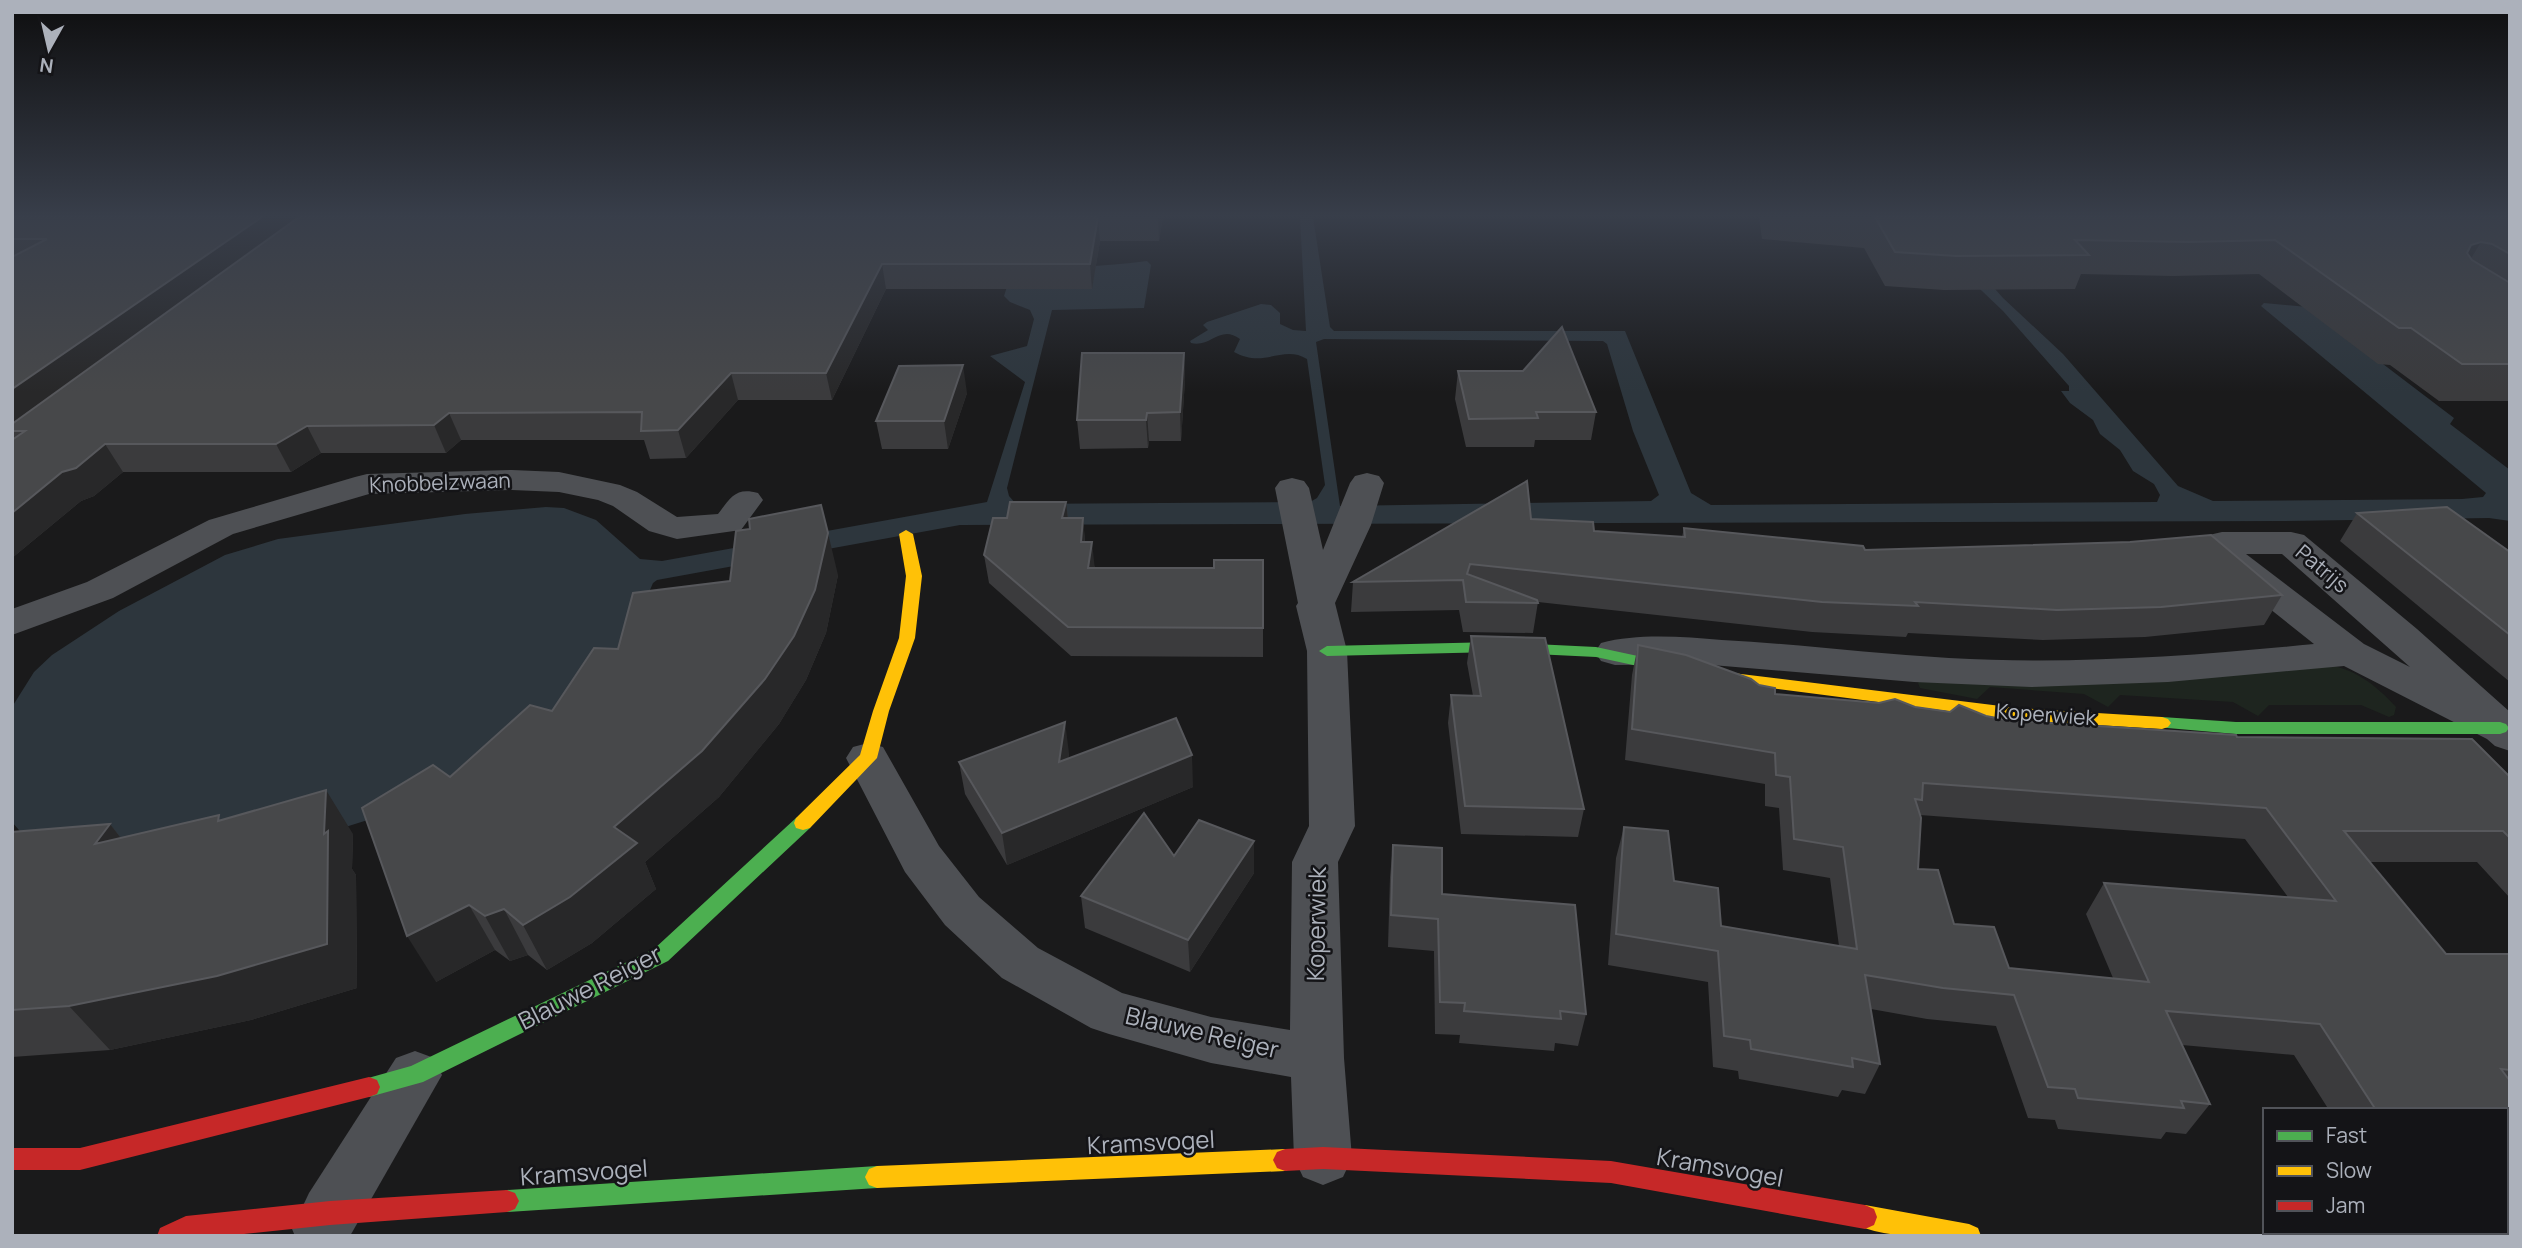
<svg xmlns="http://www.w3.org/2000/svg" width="2522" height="1248" font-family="Manrope,sans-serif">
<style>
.green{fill:#1e251f}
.water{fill:#2d363d;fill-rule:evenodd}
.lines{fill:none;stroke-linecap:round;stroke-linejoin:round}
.street{fill:#4e5054;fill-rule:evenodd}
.fast{fill:#4caf50;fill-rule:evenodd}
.slow{fill:#ffc107;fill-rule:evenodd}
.jam{fill:#c62828;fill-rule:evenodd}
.wall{fill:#3b3b3d;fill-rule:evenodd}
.shaded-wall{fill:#282829}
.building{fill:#47484a;stroke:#57585c;stroke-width:2;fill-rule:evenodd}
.labels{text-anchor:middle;stroke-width:5;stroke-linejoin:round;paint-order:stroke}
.street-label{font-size:21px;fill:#acb1bb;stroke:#141417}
.near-street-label{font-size:24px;fill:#acb1bb;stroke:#141417}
</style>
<rect width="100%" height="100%" fill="#1a1a1b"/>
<path class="green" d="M2323,664c31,4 52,20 73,43l-2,8 -5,2 -28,-12h-92l-11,11 -25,-14 -113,-7 -12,12 -24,-13 -94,-7 -13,12 -57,-11 -2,-5 4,-4z"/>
<path class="water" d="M1300,217h13l17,110 4,4h291l66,162 20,12 446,-3 3,-7 -6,-11 -21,-13 -13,-21 -20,-16 -7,-14 -23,-17 -9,-12h8v-5l-66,-75 -43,-41 12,-7 31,35 60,56 115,132 35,15 249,-2 21,-2 3,-4 -225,-187 3,-3 44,4 146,111 -4,6 60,46v51l-21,-3 -206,3 -1323,4 -303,55 -4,3 -34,79 -40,50 -205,106 -38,12 -135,26 -176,-19 -13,-15v-115l22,-35 18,-17 67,-44 106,-56 53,-16 187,-25 81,-7 18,1 32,12 44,39 22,2 325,-59 38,-120 -35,-26 37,-10 7,-27 -4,-9 -20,-8 -6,-6 8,-25c45,-4 90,-4 135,-10l4,4 -7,43 -92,2 -45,178 2,8 7,8 294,-2 7,-4 8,-13 -18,-126c-24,-15 -43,10 -73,-7l6,-13c-20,-15 -29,9 -49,4l-1,-2 18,-11 -5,-5 4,-3 54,-18 10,1 9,8v11l13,6 13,1zM1324,339l279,2 4,3 26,87 26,64 -8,6 -311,5 -24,-164z"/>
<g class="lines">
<g class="street">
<path d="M512,470l47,2 61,13 17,7 40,25 41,-3c13,-17 18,-27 40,-21l5,7 -22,30 -64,9 -28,-8 -36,-25 -15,-6 -39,-8 -47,-2 -143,4 -136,40 -120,64 -101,37v-26l75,-27 122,-62 146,-43 12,-3z"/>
<polygon points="1367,473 1379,476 1384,483 1371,525 1335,603 1347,651 1355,826 1338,862 1344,1058 1352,1158 1343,1177 1323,1185 1303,1177 1294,1158 1291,1077 1211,1063 1109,1034 1091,1028 1002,978 945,925 905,872 846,758 853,747 868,743 883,747 939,846 979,897 1038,948 1122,993 1211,1017 1290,1030 1292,862 1309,826 1307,651 1296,606 1298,603 1275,488 1280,481 1292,478 1304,481 1309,488 1323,550 1350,483 1355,476"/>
<path d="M2222,532h69l13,3 113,94 93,83v39l-15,-5 -8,-7 -143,-73 -176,16 -137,5 -117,-5 -214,-18 -85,1 -14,-4 -6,-9 6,-9c38,-10 82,-6 121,-3 76,4 151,14 227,18 121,7 244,-2 365,-14l-103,-82 -5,-8 -2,-11 5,-8zM2246,554h36l128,113 -46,-23z"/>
<polygon points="415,1051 434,1058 442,1075 350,1236 295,1236 292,1229 309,1193 396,1058"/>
</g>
<g class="fast">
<polygon points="1495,642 1596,647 1661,661 1669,666 1661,671 1596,657 1495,652 1327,656 1319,651 1327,646"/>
<polygon points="2162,717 2236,722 2500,722 2506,724 2509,728 2506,732 2500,734 2236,734 2156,727 2153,723 2156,719"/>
<polygon points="803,816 810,818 812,823 810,828 668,961 423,1082 369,1097 361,1094 358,1087 361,1080 411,1066 654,949 796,818"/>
<polygon points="877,1166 885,1169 889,1177 885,1185 877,1188 507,1212 499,1209 495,1201 499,1193 507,1190"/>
</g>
<g class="slow">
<polygon points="906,530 913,534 922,576 915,638 889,711 877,758 810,828 803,830 796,828 794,823 796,818 860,755 873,711 899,638 906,576 899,534"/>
<polygon points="1661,661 1700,669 2017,708 2162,717 2168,719 2171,723 2168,727 2162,729 2017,720 1700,679 1655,670 1653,666"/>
<polygon points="1285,1149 1293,1152 1297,1160 1293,1168 1285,1171 877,1188 869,1185 865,1177 869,1169 877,1166"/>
<path d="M1865,1205l104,19 9,4 3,8c-41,0 -86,5 -125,-11l-3,-8 3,-8z"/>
</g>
<g class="jam">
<polygon points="369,1077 377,1080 380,1087 377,1094 369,1097 80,1170 12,1170 12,1148 80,1148"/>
<polygon points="1323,1147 1611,1161 1865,1205 1874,1209 1877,1217 1874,1225 1865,1229 1611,1183 1323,1169 1285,1171 1277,1168 1273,1160 1277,1152 1285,1149"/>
<polygon points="507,1190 515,1193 519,1201 515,1209 507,1212 330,1225 225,1236 157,1236 160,1228 186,1216 330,1201"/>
</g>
</g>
<g class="wall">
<polygon points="12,217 1163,217 1159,241 1100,241 1092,289 886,289 832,400 738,400 686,458 650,459 644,440 461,440 446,453 321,453 291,472 123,472 94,496 81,501 12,558"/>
<polygon points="1759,217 2510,217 2510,401 2439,401 2390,365 2378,364 2259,274 2173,276 2081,274 2075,289 1944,290 1885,286 1864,248 1762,239"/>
<polygon points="1184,353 1185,380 1181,441 1149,441 1148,448 1080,449 1077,420"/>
<polygon points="1458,371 1596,412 1591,440 1535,440 1534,447 1466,447 1455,399"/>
<polygon points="967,393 948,449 882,449 876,421"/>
<polygon points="1066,502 1068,518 1083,518 1085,542 1095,568 1214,568 1263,560 1263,657 1071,656 989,583 984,555 1007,518"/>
<polygon points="2357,513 2510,552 2510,682 2340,541"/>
<polygon points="1531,519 1594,531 1682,537 1684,528 1865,550 2282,595 2264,625 2145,637 2043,640 1908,633 1906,637 1812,632 1538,602 1533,633 1463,632 1459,610 1351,612 1353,582"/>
<polygon points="838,575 826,633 806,680 779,724 719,797 645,862 656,889 592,943 547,970 528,955 510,961 495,950 436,982 450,777 552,711 618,649"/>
<polygon points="1471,636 1584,809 1578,837 1461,834 1448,723 1451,695 1473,696 1467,663"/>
<path d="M1638,645l121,40 16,9 140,13 71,9 21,4 230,17 273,40v121l-33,-36h-108l77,92h64v196l-4,2v-42h-177l-35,-55 -112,-10 28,59 -24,30 -20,-2 -5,7 -103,-10 -3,-9 -27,-2 -32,-92 -69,-7 -56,-10 9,55 -15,30 -23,-4 -4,7 -99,-18 -1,-8 -25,-4 -5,-85 -100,-17 8,-107 8,-31 50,54 47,45 118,20 -9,-68 -47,-8 -4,-62 -14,-2v-22l-140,-24 7,-85zM1920,815l325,24 43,58 -184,-14 -18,31 27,64 -104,-10 -55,-44 -36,-55z"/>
<polygon points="1069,753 1068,759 1193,787 1007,865 965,794 959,762"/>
<polygon points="222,820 353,834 352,869 356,875 357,988 251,1020 110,1050 12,1057 12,832 110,824 121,838"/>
<polygon points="1393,845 1442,894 1586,1014 1578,1046 1555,1043 1554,1051 1459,1043 1460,1035 1435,1034 1434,951 1388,947 1390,877"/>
<polygon points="1174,856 1254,873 1190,972 1085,928 1081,896"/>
</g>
<g class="shaded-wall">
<polygon points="262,217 306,217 12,429 12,389"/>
<polygon points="1098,217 1100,241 1092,289 1090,264"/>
<polygon points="1158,217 1163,217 1159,241"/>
<polygon points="2481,242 2461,275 2451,279 2471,245"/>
<polygon points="882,264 886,289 832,400 826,373"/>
<polygon points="1184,353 1185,380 1181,441 1180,412"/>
<polygon points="963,365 967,393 948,449 944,421"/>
<polygon points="731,373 738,400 686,458 678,430"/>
<polygon points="449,413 461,440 446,453 434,425"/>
<polygon points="1147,413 1149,441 1148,448 1146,420"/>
<polygon points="307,426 321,453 291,472 276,444"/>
<polygon points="105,444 123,472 94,496 81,501 12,558 12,513 62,472"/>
<polygon points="1066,502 1069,529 1062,518"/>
<polygon points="1083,518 1085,545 1081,542"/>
<polygon points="828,533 838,575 826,633 806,680 779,724 719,797 645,862 656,889 592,943 547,970 523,925 614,827"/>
<polygon points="1092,542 1095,570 1088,568"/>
<polygon points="1065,722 1069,753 1063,794 1059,762"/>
<polygon points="1192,755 1193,787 1007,865 1002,833"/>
<polygon points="326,790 353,834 352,869 356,875 357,988 251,1020 110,1050 69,1006 324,834"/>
<polygon points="110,824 144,868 95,844"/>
<polygon points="1254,841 1254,873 1190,972 1188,940"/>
<polygon points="469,905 495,950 436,982 407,936"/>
<polygon points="504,909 528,955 510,961 485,916"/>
</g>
<g class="building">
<polygon points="12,217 262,217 12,389 12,257 47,239 12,239"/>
<polygon points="299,217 1098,217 1090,264 882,264 826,373 731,373 678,430 641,431 642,412 449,413 434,425 307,426 276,444 105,444 76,468 62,472 12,513 12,440 25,431 12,431 12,424"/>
<polygon points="1875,217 2510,217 2510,254 2492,244 2481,242 2471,245 2467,253 2472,260 2510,283 2510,364 2462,364 2411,328 2399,328 2275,240 2189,242 2075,240 2089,255 1956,256 1895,252"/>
<polygon points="1562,327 1596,412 1536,412 1538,418 1469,419 1458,371 1523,371"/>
<polygon points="1082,353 1184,353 1180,412 1147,413 1146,420 1077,420"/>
<polygon points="963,365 944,421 876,421 899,366"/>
<polygon points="1527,481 1531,519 1593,522 1594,531 1685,537 1684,528 1863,546 1865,550 2130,542 2211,535 2282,595 2161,607 2057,610 1915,602 1918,606 1822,602 1470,564 1467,574 1537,600 1538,603 1466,602 1463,580 1353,582"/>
<polygon points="1010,502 1066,502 1062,518 1083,518 1081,542 1092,542 1088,568 1214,568 1214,560 1263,560 1263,628 1068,627 984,555 993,518 1007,518"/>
<polygon points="821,505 828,533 815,590 794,636 765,679 702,751 614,827 637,843 570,897 523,925 504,909 485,916 469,905 407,936 362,808 433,765 450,777 530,705 552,711 594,648 618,649 633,593 730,581 736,531 750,529 749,519"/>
<polygon points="2447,507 2510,552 2510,635 2357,513"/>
<polygon points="1471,636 1545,638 1584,809 1465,806 1451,695 1481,696"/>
<path d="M1638,645l48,10 65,24 8,6 16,3v6l104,9 16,-4 20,8 35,5 9,-7 27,11 21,4 229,15 1,2 235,2 38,38v61l-7,-7h-159l102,123h64v116l-9,-1 9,12v48h-4v-19h-130l-56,-86 -154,-13 44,93 -29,-3 3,7 -106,-10 -3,-9 -27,-2 -34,-92 -71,-7 -78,-13 15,89 -28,-6 1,9 -102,-18 -1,-9 -26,-4 -6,-85 -102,-17 8,-107 44,4 6,50 44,7 3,38 136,23 -14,-102 -49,-8 -4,-62 -14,-2 -1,-22 -143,-24zM1923,783l343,25 70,93 -232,-18 45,99 -140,-14 -15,-41 -40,-3 -16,-54 -20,-1 3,-51 -6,-19 7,1z"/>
<polygon points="1176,718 1192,755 1002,833 959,762 1065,722 1059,762"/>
<polygon points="326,790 324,834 328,831 327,944 217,976 69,1006 12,1010 12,832 110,824 95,844 219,815 218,821"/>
<polygon points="1144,813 1174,856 1199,820 1254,841 1188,940 1081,896"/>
<polygon points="1393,845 1442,848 1442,894 1575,905 1586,1014 1560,1011 1561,1019 1464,1011 1465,1003 1440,1002 1438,919 1391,915"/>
</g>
<linearGradient id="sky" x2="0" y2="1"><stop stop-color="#0e0e0f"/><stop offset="0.55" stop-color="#383e4a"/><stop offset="1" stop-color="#383e4a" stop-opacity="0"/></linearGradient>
<rect width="2522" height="392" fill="url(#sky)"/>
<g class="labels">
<g class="street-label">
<text transform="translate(440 483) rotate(-2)" y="7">Knobbelzwaan</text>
<text transform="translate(2322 569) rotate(40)" y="7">Patrijs</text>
<text transform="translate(2046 715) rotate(4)" y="7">Koperwiek</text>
</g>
<g class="near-street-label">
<text transform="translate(1317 924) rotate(-89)" y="8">Koperwiek</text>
<text transform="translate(590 988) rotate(-27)" y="8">Blauwe Reiger</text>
<text transform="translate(1202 1033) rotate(13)" y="8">Blauwe Reiger</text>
<text transform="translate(1151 1143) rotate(-3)" y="8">Kramsvogel</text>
<text transform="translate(1720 1168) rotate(10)" y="8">Kramsvogel</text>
<text transform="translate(584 1173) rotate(-4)" y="8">Kramsvogel</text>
</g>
</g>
<rect width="2522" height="1248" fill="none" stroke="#acb1bb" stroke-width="28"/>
<rect x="2263" y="1108" width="245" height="126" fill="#141417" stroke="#515359" stroke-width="2"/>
<rect x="2277" y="1131" width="35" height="10" fill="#4caf50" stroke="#515359" stroke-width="2"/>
<text x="2326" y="1143" font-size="21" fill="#acb1bb">Fast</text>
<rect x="2277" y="1166" width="35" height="10" fill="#ffc107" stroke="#515359" stroke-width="2"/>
<text x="2326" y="1178" font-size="21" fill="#acb1bb">Slow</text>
<rect x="2277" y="1201" width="35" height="10" fill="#c62828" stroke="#515359" stroke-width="2"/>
<text x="2326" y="1213" font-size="21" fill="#acb1bb">Jam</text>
<g transform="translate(49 49) rotate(188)" stroke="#141417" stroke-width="5" paint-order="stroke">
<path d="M0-5L12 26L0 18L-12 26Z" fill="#acb1bb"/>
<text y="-10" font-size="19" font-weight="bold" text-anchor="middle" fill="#acb1bb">N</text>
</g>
</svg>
